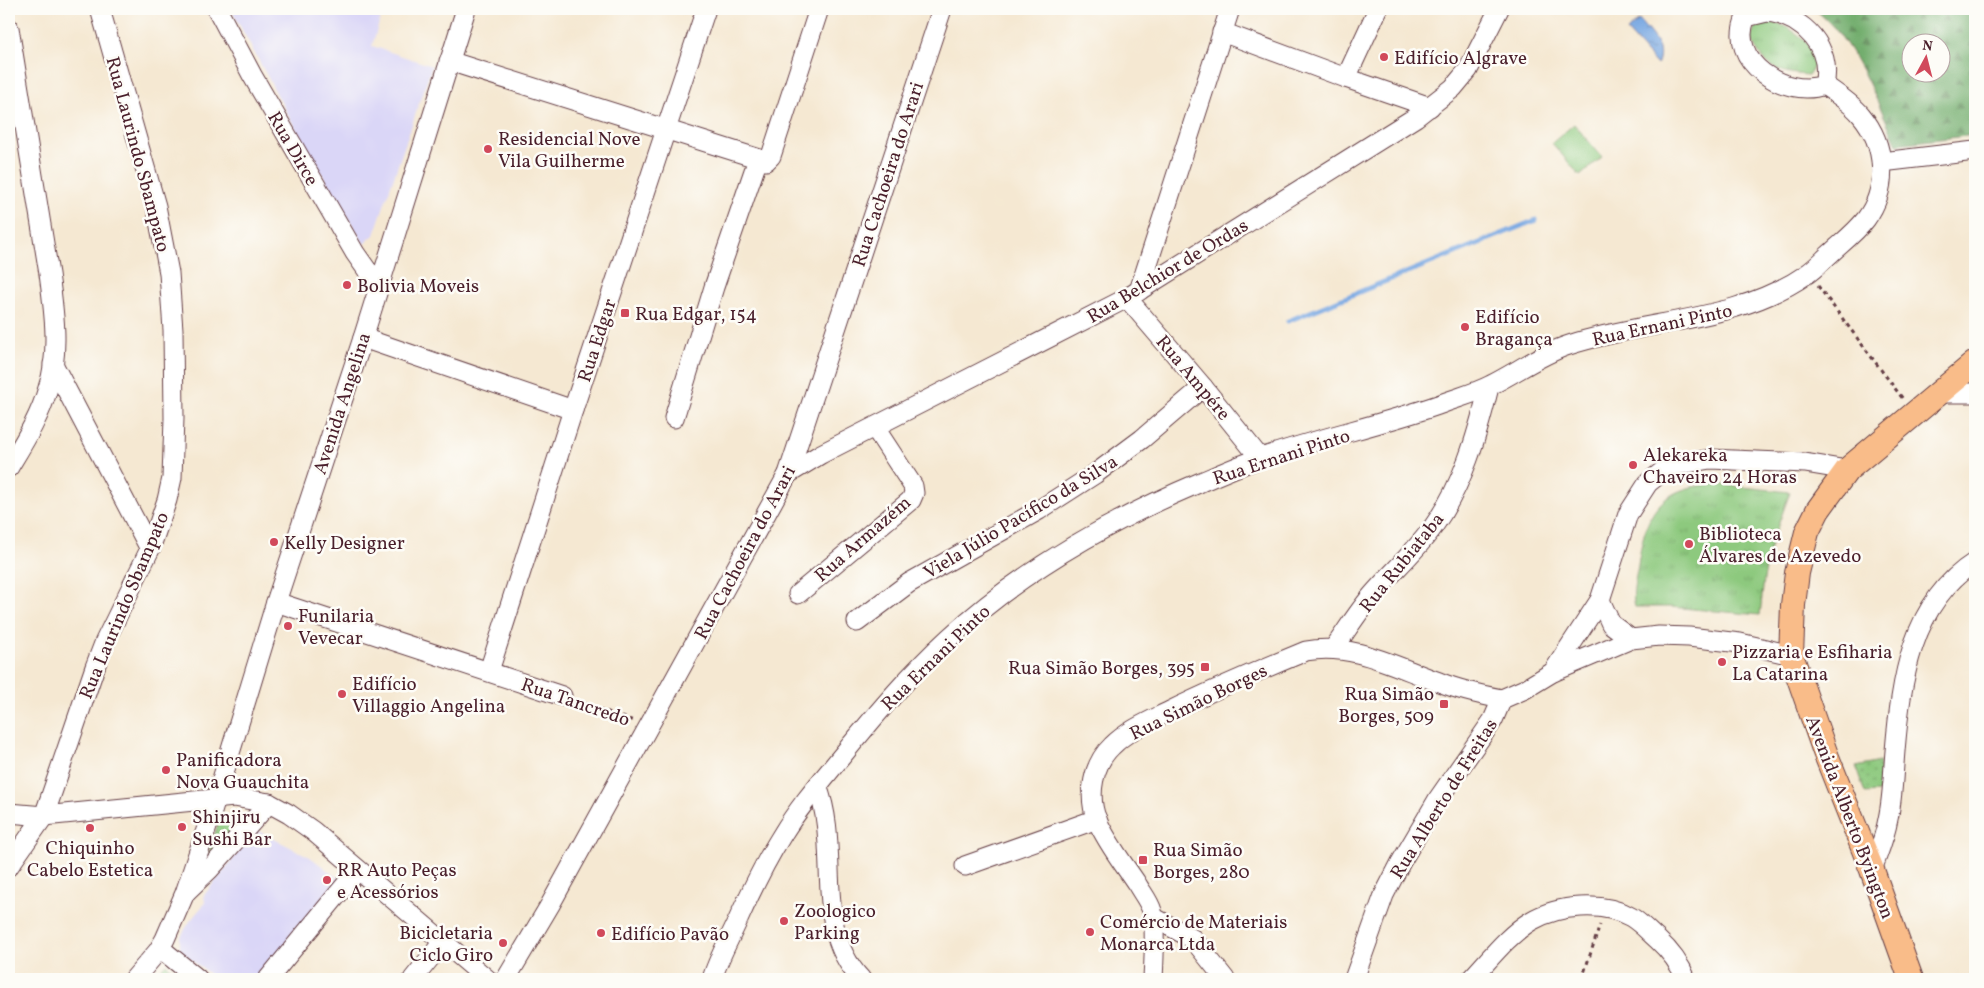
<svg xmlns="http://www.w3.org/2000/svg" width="1984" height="988" font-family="Vollkorn,serif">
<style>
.built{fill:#dad6f7}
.grass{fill:url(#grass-tufts);stroke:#6c7454}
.forest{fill:url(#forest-firs);stroke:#5e664c;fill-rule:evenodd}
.garden{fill:url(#garden-dots);stroke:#6c7454}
.pitch{fill:#8dc97e;stroke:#6c7454}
.water{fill:url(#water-ripples);stroke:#626486}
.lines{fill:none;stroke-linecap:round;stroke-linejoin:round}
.stream{stroke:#79a8e2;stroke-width:5}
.minor-casing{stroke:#643d44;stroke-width:21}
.major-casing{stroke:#643d44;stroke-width:26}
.path{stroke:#643d44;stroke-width:3;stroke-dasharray:4 4;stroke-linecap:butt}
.minor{stroke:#fff;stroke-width:19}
.major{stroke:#f9bc89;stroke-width:24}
.poi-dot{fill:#d1495b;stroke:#fdfcf7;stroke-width:2}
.labels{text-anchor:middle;stroke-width:5;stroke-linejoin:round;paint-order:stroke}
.poi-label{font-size:19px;fill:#4a1f2b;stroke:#fdfcf7;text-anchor:start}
.street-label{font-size:19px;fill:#4a1f2b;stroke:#fdfcf7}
</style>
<defs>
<pattern id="grass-tufts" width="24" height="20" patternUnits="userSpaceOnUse" patternTransform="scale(1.25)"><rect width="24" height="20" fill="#8dc97e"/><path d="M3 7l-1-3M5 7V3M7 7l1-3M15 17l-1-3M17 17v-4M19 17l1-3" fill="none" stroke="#7bac6d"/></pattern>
<pattern id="forest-firs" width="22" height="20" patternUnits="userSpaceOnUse" patternTransform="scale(1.25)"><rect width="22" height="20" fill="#72ad6d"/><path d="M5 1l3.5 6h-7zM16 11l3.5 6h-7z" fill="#608c5a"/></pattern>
<pattern id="garden-dots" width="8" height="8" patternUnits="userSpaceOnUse" patternTransform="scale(1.25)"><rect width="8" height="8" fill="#8dc97e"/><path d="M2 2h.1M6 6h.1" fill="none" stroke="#7bac6d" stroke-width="1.8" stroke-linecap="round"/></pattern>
<pattern id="water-ripples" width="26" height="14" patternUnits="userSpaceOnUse" patternTransform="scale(1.25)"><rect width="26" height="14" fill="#79a8e2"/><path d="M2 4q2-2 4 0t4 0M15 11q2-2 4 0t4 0" fill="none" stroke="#6588b7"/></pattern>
</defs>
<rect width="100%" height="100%" fill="#fdfcf7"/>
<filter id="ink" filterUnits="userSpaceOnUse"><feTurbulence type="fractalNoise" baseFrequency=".02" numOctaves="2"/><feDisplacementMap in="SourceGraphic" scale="10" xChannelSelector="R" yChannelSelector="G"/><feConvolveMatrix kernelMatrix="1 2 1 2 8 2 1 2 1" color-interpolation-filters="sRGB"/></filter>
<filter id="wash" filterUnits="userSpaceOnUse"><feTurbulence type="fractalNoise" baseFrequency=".0096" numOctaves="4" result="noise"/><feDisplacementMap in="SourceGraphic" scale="20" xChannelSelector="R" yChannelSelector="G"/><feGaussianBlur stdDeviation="1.12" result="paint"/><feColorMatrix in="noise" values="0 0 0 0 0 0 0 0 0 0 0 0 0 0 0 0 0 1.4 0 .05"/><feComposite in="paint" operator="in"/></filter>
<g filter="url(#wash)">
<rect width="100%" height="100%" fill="#f5e8d2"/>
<g class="built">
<polygon points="231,9 383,10 372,46 432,66 374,235 364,244 301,139"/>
<polygon points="256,830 310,857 342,881 260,979 216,979 180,951 180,938 190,921 205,903 204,895"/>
</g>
<g class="grass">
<path d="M1769,20c22,8 44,19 46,45l-7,10c-10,-1 -19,-1 -28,-5 -20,-7 -45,-42 -11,-50z"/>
<path d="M1715,484l75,8 -20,56 -6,31 -4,36 -90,-8h-35c-4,-13 1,-29 3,-42 7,-52 21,-78 77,-81z"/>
<polygon points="221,815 243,818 203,868"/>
<polygon points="166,964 183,979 151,979"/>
</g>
<path class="forest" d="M1813,9h162v126l-78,9c-20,-41 -45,-110 -84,-135zM1912,42h30v30h-30z"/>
<polygon class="garden" points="1880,762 1879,792 1865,793 1856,767"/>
<polygon class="pitch" points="1574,124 1602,157 1580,176 1552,143"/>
<path class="water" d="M1639,20c11,14 27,26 18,45l-30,-34z"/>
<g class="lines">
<polyline class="stream" points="1288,321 1536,220"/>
</g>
</g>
<g filter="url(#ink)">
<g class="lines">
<g class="minor-casing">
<g id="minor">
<polyline points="217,9 252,75 355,253 367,270 380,283"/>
<path d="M1767,12c36,4 66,36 57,73 -39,14 -98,-24 -78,-68z"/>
<path d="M9,28l40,246c5,37 11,79 -1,114 -8,29 -24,54 -39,79"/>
<polyline points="1222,32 1346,78 1430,107"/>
<polyline points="449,61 766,161 771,156 819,9"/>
<polyline points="1346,78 1378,9"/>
<polyline points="1882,162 1975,151"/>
<polyline points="1139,291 1230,9"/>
<polyline points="1127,298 1203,387 1260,458"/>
<polyline points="363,338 573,410"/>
<polyline points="53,364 150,549"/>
<polyline points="1940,393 1975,393"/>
<polyline points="674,418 714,287 758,159"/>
<polyline points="788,474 821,454 1127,298 1416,117 1453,88 1468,70 1499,9"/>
<polyline points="798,594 911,500 914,493 913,486 875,428"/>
<polyline points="1600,600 1611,624 1631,639"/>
<polyline points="276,602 562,696"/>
<polyline points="857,622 909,583 1039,510 1095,474 1142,439 1203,387"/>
<path d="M1334,648c13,-18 25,-38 40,-55 19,-22 42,-42 59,-66 30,-42 44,-91 56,-140"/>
<polyline points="489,671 573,410 706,9"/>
<polyline points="1553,672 1600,600 1628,514 1648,483 1663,471 1676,465 1710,459 1805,463 1847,470"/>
<path d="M817,786c25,62 -6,140 44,193"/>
<polyline points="9,813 44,816 234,797 269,803 289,814 313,831 487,979"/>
<polyline points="9,866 44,816 95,667 105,641 150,549 167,500 172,478 174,418 173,330 169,273 156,206 100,9"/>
<polyline points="965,866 1097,819"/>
<path d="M1872,870c6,-17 13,-33 16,-51 5,-22 5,-45 7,-68 6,-70 16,-148 80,-189"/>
<polyline points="187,891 209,870 269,803"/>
<polyline points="1153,917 1193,939 1225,979"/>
<polyline points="160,948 198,979"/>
<polyline points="134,979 158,951 165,939 185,893 212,812 276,602 363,338 466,9"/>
<polyline points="268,979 357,871"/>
<polyline points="413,979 443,942"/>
<polyline points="506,979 550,905 788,474 942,9"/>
<path d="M712,979c6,-20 17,-39 26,-59 13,-29 27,-58 44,-85 18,-30 42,-57 64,-84 32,-39 65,-78 103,-113 73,-68 160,-117 252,-156 19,-8 39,-17 60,-24 58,-20 119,-33 177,-53 17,-7 36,-11 53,-20 26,-13 50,-31 78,-40 79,-26 168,-22 238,-71 9,-6 16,-14 24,-21 12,-11 25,-21 35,-34 23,-31 20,-74 -5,-104 -10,-12 -24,-21 -37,-30"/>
<path d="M1153,979c1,-18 3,-51 -1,-68 -3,-10 -10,-18 -15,-27 -14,-21 -30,-41 -40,-64 -10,-25 -4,-56 15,-74 16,-16 38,-25 58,-35 45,-22 90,-41 136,-60 46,-9 90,16 133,31 20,8 42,13 63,17"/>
<polyline points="1354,979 1384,895 1401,862 1438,799 1493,720 1502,699 1525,689 1553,672 1631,639 1659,636 1689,637 1740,643 1791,655"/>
<path d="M1471,979c18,-19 37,-44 60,-58 27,-16 72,-20 100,-4 10,6 18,15 26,22 12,11 23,25 29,40"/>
</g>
</g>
<g class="major-casing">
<polyline id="major" points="1911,979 1872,870 1825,752 1791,655 1793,605 1797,573 1807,532 1818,510 1847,470 1975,363"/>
</g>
<g class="path">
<polyline points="1818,286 1903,399"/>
<polyline points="576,701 634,721"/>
<polyline points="1582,979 1600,925"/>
</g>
<use href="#minor" class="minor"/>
<use href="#major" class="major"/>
</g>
</g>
<g class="poi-dot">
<circle cx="1384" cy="57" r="5"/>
<circle cx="488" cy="149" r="5"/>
<circle cx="347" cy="285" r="5"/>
<rect x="620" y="308" width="10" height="10" rx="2.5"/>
<circle cx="1465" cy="327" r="5"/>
<circle cx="1633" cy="465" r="5"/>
<circle cx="274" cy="542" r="5"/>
<circle cx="1689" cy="544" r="5"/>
<circle cx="288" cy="626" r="5"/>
<circle cx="1722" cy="662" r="5"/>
<rect x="1200" y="662" width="10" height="10" rx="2.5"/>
<circle cx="342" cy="694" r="5"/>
<rect x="1439" y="699" width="10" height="10" rx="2.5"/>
<circle cx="166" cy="770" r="5"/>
<circle cx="182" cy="827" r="5"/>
<circle cx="90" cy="828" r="5"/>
<rect x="1138" y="855" width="10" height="10" rx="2.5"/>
<circle cx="327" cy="880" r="5"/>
<circle cx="784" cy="921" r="5"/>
<circle cx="1090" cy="932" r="5"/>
<circle cx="601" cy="933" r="5"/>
<circle cx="503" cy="943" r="5"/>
</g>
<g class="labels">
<g class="poi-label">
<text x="1394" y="64">Edifício Algrave</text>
<text x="498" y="145">Residencial Nove<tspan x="498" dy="22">Vila Guilherme</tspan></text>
<text x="357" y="292">Bolivia Moveis</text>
<text x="635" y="320">Rua Edgar, 154</text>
<text x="1475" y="323">Edifício<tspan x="1475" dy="22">Bragança</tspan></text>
<text x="1643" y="461">Alekareka<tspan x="1643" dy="22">Chaveiro 24 Horas</tspan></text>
<text x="1699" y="540">Biblioteca<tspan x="1699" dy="22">Álvares de Azevedo</tspan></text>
<text x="284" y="549">Kelly Designer</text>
<text x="298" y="622">Funilaria<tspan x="298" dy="22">Vevecar</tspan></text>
<text x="1732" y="658">Pizzaria e Esfiharia<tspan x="1732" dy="22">La Catarina</tspan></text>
<text x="1195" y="674" text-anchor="end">Rua Simão Borges, 395</text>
<text x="352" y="690">Edifício<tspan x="352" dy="22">Villaggio Angelina</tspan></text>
<text x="1434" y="700" text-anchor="end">Rua Simão<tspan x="1434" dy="22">Borges, 509</tspan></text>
<text x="176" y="766">Panificadora<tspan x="176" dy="22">Nova Guauchita</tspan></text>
<text x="192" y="823">Shinjiru<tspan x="192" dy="22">Sushi Bar</tspan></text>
<text x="90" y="854" text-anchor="middle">Chiquinho<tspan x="90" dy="22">Cabelo Estetica</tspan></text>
<text x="1153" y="856">Rua Simão<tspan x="1153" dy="22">Borges, 280</tspan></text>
<text x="337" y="876">RR Auto Peças<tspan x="337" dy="22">e Acessórios</tspan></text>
<text x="794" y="917">Zoologico<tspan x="794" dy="22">Parking</tspan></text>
<text x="1100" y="928">Comércio de Materiais<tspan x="1100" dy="22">Monarca Ltda</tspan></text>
<text x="493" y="939" text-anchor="end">Bicicletaria<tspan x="493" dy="22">Ciclo Giro</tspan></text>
<text x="611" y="940">Edifício Pavão</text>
</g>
<g class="street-label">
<text transform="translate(294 148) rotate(60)" y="7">Rua Dirce</text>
<text transform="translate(139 154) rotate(75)" y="7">Rua Laurindo Sbampato</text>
<text transform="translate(887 174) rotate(-72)" y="7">Rua Cachoeira do Arari</text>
<text transform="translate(1167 270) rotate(-31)" y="7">Rua Belchior de Ordas</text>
<text transform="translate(1662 324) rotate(-12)" y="7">Rua Ernani Pinto</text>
<text transform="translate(596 340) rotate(-72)" y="7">Rua Edgar</text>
<text transform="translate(1194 377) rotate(50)" y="7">Rua Ampére</text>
<text transform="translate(341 403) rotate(-72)" y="7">Avenida Angelina</text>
<text transform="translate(1281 456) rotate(-18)" y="7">Rua Ernani Pinto</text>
<text transform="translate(1020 516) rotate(-31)" y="7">Viela Júlio Pacífico da Silva</text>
<text transform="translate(862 538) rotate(-41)" y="7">Rua Armazém</text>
<text transform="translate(744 552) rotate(-62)" y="7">Rua Cachoeira do Arari</text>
<text transform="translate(1401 562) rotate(-51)" y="7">Rua Rubiataba</text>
<text transform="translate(123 605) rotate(-67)" y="7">Rua Laurindo Sbampato</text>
<text transform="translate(935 657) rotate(-44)" y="7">Rua Ernani Pinto</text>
<text transform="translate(576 701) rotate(19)" y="7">Rua Tancredo</text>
<text transform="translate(1198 701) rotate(-26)" y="7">Rua Simão Borges</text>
<text transform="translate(1443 798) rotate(-58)" y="7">Rua Alberto de Freitas</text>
<text transform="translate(1851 817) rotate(69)" y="7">Avenida Alberto Byington</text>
</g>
</g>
<rect width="1984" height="988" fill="none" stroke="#fdfcf7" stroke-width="30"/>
<g transform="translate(1926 58) rotate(7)"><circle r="24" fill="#fdfcf7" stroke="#b5a4a5"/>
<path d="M0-4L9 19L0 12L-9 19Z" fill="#d1495b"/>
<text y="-8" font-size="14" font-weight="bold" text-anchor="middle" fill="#4a1f2b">N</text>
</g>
</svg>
